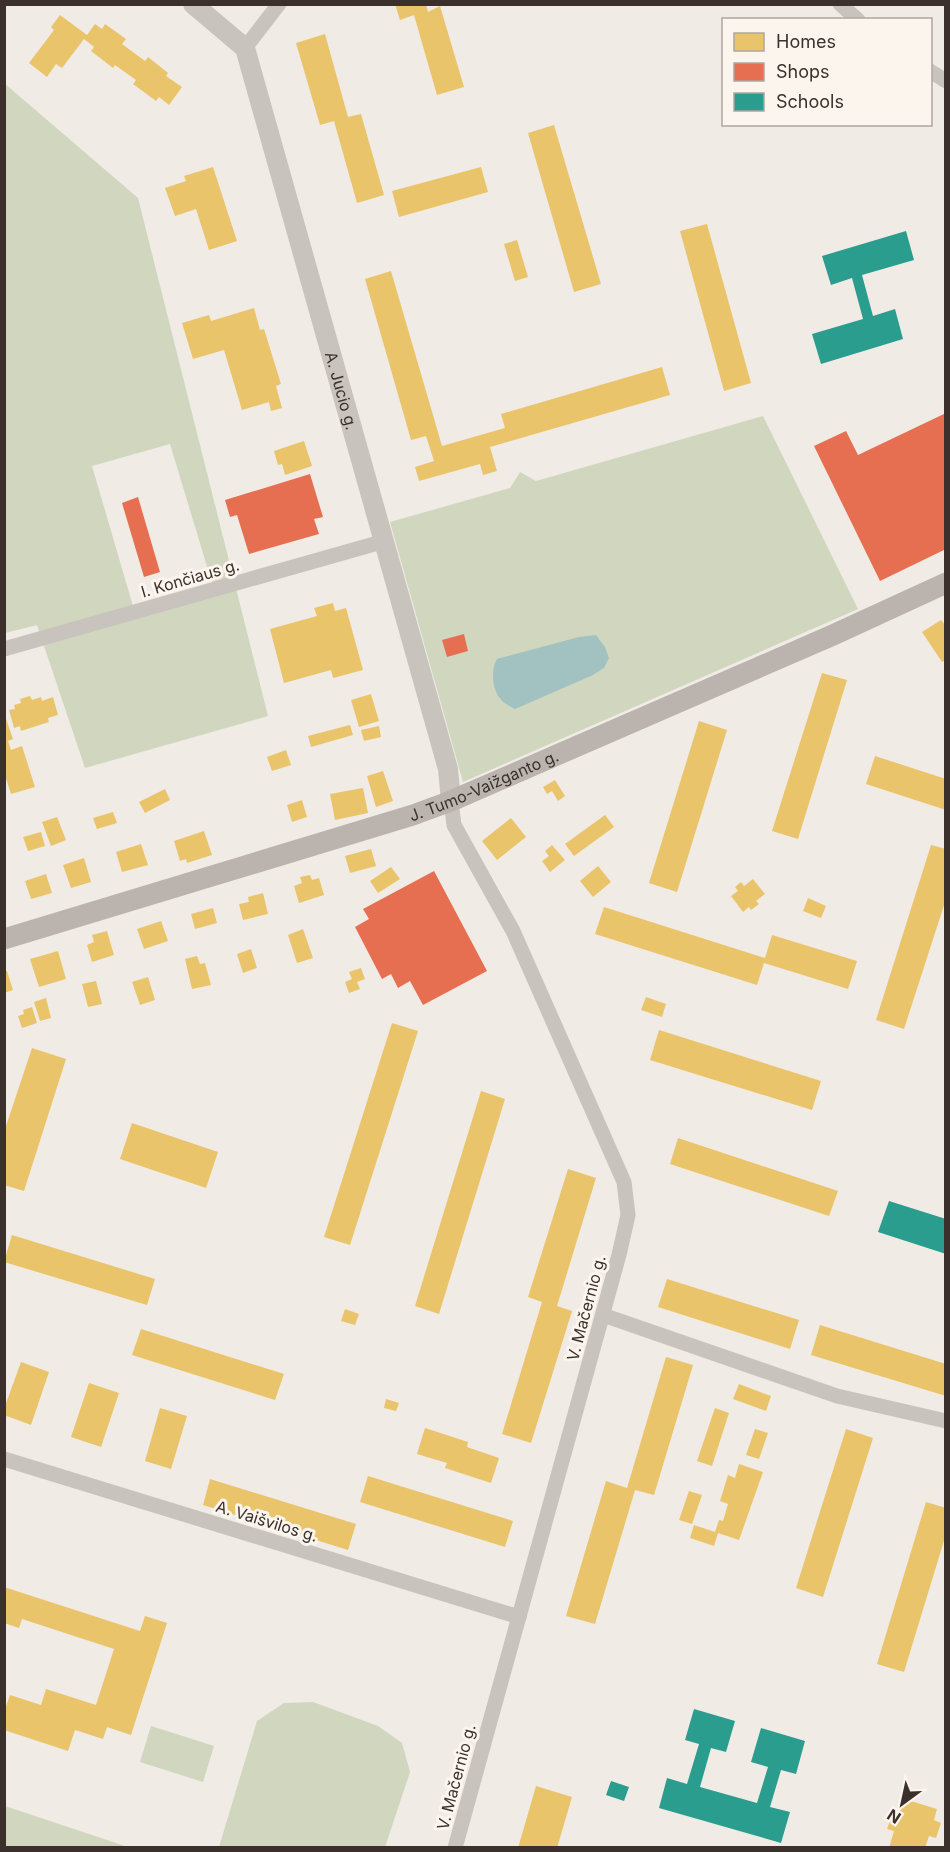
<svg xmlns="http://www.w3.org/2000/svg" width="950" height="1852" font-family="Inter,sans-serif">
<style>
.green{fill:#d1d6bf;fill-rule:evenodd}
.water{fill:#a1c2c1}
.homes{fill:#e9c46a}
.shops{fill:#e76f51}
.schools{fill:#2a9d8f}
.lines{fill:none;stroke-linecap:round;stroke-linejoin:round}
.minor{stroke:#c9c3be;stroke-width:15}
.tertiary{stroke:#c9c3be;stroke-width:20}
.secondary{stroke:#bab3ae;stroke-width:21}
.labels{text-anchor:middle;stroke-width:6;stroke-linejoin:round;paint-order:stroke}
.street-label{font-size:16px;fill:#3b302b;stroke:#fbf5ee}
</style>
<rect width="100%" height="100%" fill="#f0ebe5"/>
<g class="green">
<path d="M4,83l134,115 130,518 -183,52 -48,-143 -32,8zM170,444l42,139 -79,23 -41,-140z"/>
<polygon points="763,416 858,609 463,782 390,522 510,488 520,472 536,481"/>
<polygon points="313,1702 378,1726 402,1743 410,1772 385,1847 219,1847 257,1721 284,1703"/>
<polygon points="151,1726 214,1746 203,1782 140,1762"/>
<polygon points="4,1806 5,1806 128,1847 5,1847"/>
</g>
<path class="water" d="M596,635l9,12 4,11 -5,10 -11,7 -78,34c-6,-3 -12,-6 -16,-12 -7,-9 -8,-29 -2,-38l82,-22z"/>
<g class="homes">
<polygon points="395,4 426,4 428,12 440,6 464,87 437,95 414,15 400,20"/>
<polygon points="60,15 87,35 95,24 102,29 105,24 126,39 122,44 145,61 148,57 168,73 166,76 182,87 169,105 159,97 156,101 133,84 136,80 115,65 113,68 91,51 94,47 84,39 62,68 56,64 47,77 29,63 54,30 51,27"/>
<polygon points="325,34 348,117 361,114 384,195 357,203 334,121 320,125 296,43"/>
<polygon points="554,125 601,284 574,292 528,133"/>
<polygon points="213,167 237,241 209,250 196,209 175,216 165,188 186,181 184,176"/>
<polygon points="481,167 488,192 399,217 392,191"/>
<polygon points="707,224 751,383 724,391 680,231"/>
<polygon points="517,240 528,277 515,281 504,244"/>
<polygon points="391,271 442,446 505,428 501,414 662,367 670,395 490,447 497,471 483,475 480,464 419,481 415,467 434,461 426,436 411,440 365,279"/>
<polygon points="254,308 260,330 264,329 281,384 276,386 282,408 271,411 269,402 242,410 224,350 193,359 182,323 209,315 211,321"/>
<polygon points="304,441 312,466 285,475 282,464 278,465 274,451"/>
<polygon points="333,603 335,611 346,608 363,670 333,678 331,670 284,683 270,629 317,616 314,608"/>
<polygon points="941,620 946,626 946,660 942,662 922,632"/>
<polygon points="822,673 847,680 798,839 772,831"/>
<polygon points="371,694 379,721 359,727 351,700"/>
<polygon points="30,696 32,700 41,697 42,701 53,697 58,715 48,718 49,722 21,731 20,726 14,728 9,710 15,709 14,705 21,703 20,699"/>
<polygon points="4,713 13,739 8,741 11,750 22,746 35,787 11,794 4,772"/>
<polygon points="699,721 727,730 677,892 649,883"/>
<polygon points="350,725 353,735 311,747 308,736"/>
<polygon points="379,726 381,737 364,741 361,730"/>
<polygon points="286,750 291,765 272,771 267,757"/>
<polygon points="875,756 946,779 946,810 866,784"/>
<polygon points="383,771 393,801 376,807 367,776"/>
<polygon points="555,780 565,796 558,801 552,791 547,794 543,787"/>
<polygon points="363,788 368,813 335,820 330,794"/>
<polygon points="165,789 170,800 145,813 139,802"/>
<polygon points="302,800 307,817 292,822 287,805"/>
<polygon points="113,812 117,823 97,829 93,818"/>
<polygon points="605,815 614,827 574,856 565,844"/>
<polygon points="57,817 66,840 51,846 42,822"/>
<polygon points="511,818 526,837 497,860 482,841"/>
<polygon points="204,831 212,855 187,863 186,859 180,861 174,841"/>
<polygon points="41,832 45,846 28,851 23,837"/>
<polygon points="141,844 148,865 122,872 116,852"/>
<polygon points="552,845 565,860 550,872 542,861 549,856 545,851"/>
<polygon points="931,845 946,849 946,899 904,1029 876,1020"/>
<polygon points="371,849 376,866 350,873 345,856"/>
<polygon points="84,858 91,882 71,888 63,865"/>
<polygon points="598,866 611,882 593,897 580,881"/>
<polygon points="391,867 400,879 378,893 370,881"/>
<polygon points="46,874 52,893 31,899 25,881"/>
<polygon points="310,875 312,880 319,878 324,895 299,903 294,886 302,883 300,877"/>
<polygon points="753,879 765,894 756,901 759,904 751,910 749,907 743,912 731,896 738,891 735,887 741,882 744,886"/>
<polygon points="263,893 268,914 243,920 239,904 249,902 248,897"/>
<polygon points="808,898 826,906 821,918 803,911"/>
<polygon points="604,907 765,958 772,935 857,961 848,989 764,963 757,985 595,934"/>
<polygon points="213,908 217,923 195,929 191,914"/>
<polygon points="161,921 168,941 144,949 137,929"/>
<polygon points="303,929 313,958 297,963 288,935"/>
<polygon points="107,931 114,955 92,962 87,945 94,942 92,935"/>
<polygon points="251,949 257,968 243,973 237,954"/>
<polygon points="58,951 66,979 39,987 30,959"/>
<polygon points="197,956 200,964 205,963 211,985 192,989 185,959"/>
<polygon points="361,968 365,979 357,982 360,989 349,993 345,982 352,979 349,972"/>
<polygon points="4,971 7,971 13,990 4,993"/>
<polygon points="148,977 155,1000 140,1005 132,982"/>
<polygon points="96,981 102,1004 88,1007 82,984"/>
<polygon points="646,997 666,1004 662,1017 641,1010"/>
<polygon points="46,998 51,1018 40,1021 34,1002"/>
<polygon points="32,1007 37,1023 22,1028 18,1016 24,1014 23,1010"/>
<polygon points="392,1023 418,1031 350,1245 324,1237"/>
<polygon points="659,1030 821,1081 812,1110 650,1060"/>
<polygon points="32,1048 66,1059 24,1191 4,1185 4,1132"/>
<polygon points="481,1091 505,1099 439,1314 415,1306"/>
<polygon points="132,1123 218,1152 206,1188 120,1159"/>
<polygon points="678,1138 838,1191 829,1216 670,1164"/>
<polygon points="568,1169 596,1178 557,1306 572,1311 531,1443 502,1434 542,1302 528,1297"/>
<polygon points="12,1235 155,1279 147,1305 4,1262"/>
<polygon points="667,1279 799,1320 790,1349 658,1307"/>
<polygon points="345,1309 359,1314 355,1325 341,1321"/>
<polygon points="820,1325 946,1364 946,1396 811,1355"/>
<polygon points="141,1329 284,1374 275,1400 132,1355"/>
<polygon points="666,1357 693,1365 654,1495 635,1490 595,1624 566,1616 606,1481 627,1488"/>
<polygon points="21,1362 49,1372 31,1425 4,1415 4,1409"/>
<polygon points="89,1383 119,1393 101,1447 71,1437"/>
<polygon points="739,1384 771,1396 766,1411 733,1399"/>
<polygon points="386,1399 399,1403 396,1411 384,1408"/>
<polygon points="160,1408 187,1416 171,1469 145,1461"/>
<polygon points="715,1408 729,1413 712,1466 697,1461"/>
<polygon points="425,1428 468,1442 467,1447 499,1458 491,1483 445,1468 447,1463 417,1454"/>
<polygon points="755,1429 768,1433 759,1459 746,1455"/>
<polygon points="846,1429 873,1438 823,1597 796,1588"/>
<polygon points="739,1464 763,1472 739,1540 718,1533 714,1546 690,1538 694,1525 715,1532 719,1520 723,1521 728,1504 720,1501 728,1475 735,1478"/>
<polygon points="368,1476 513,1521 505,1547 360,1502"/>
<polygon points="210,1479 356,1524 348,1550 203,1505"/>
<polygon points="689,1491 702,1495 692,1524 679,1520"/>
<polygon points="926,1502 946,1508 946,1534 904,1672 877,1664"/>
<polygon points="4,1587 140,1631 145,1616 167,1623 131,1735 107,1727 103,1739 75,1730 68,1751 4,1730 4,1712 10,1695 41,1705 46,1689 96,1705 114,1649 22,1619 19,1628 4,1623"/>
<polygon points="536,1786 572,1797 557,1848 518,1848"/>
<polygon points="904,1799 937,1809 934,1820 941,1823 936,1838 929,1836 925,1848 889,1848 894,1831 887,1829 893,1812 899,1814"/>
</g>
<g class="shops">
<polygon points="946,413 946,549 880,581 814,446 846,431 858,455"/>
<polygon points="310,474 323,517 314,519 319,534 249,554 237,515 230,517 225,500"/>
<polygon points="138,497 160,572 144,577 122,503"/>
<polygon points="464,634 468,651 447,657 442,640"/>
<polygon points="434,871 487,971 423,1005 410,981 398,988 391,974 382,979 355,927 369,919 363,909"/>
</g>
<g class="schools">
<polygon points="906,231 914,260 862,275 873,316 895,309 903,339 821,364 812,334 863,319 852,278 831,285 822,256"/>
<polygon points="889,1201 946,1219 946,1254 878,1232"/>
<polygon points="694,1709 735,1721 726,1752 711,1748 700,1787 757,1803 768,1767 751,1762 761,1728 805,1741 796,1774 781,1770 770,1807 790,1812 781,1843 659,1808 667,1778 687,1784 699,1744 685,1740"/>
<polygon points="611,1781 629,1787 624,1801 606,1795"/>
</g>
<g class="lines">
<g class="minor">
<polyline points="840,4 858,20"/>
<polyline points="245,48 279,4"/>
<polyline points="930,71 946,81"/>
<polyline points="4,649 385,541"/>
<polyline points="451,801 454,825 513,931 624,1182 628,1215 619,1255 455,1848"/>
<polyline points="603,1315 837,1396 946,1421"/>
<polyline points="4,1459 519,1617"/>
</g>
<path class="tertiary" id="s1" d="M193,4l52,44 203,721 3,32"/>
<path class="secondary" id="s2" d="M4,939l409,-124 38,-14 382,-166 113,-52"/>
</g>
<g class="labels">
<g class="street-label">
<text dy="6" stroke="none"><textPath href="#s1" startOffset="424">A. Jucio g.</textPath></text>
<text transform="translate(190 578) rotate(-16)" y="6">I. Končiaus g.</text>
<text dy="6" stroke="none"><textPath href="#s2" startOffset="504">J. Tumo-Vaižganto g.</textPath></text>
<text transform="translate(586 1308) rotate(-75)" y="6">V. Mačernio g.</text>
<text transform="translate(267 1521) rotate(17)" y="6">A. Vaišvilos g.</text>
<text transform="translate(456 1777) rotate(-75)" y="6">V. Mačernio g.</text>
</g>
</g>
<rect width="950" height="1852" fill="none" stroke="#3b302b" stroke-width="12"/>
<rect x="722" y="18" width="210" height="108" fill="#fbf5ee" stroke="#aea6a0" stroke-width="1.5"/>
<rect x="734" y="33" width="30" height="18" fill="#e9c46a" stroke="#aea6a0" stroke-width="1.5"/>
<text x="776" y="48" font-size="18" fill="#3b302b">Homes</text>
<rect x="734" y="63" width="30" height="18" fill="#e76f51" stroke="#aea6a0" stroke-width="1.5"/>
<text x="776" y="78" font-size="18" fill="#3b302b">Shops</text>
<rect x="734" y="93" width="30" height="18" fill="#2a9d8f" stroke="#aea6a0" stroke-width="1.5"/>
<text x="776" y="108" font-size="18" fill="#3b302b">Schools</text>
<g transform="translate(902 1804) rotate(213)" stroke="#fbf5ee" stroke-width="4.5" paint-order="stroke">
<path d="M0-4.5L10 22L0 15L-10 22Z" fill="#3b302b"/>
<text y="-9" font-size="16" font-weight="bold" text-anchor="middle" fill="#3b302b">N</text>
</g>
</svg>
